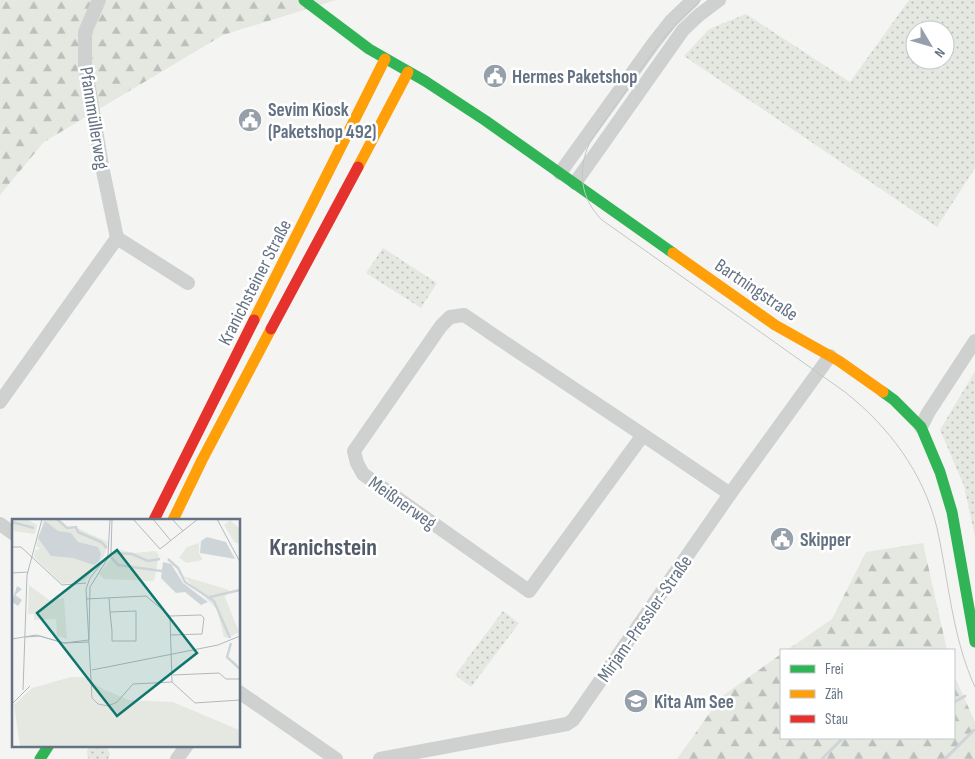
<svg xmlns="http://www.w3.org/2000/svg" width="975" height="759" font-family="'Sofia Sans Condensed',sans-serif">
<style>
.green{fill:url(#green-dots);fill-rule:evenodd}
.forest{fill:url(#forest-firs)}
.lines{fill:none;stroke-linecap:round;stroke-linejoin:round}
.stream{stroke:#ced5d8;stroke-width:3}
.street{stroke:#cfd0d0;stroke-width:14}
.fast{stroke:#30b455;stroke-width:11}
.slow{stroke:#ff9f0a;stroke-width:11}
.jam{stroke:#e5322d;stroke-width:11}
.tram{stroke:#c4c5c5;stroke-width:1}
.labels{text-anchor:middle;stroke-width:5;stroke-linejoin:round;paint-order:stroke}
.poi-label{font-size:19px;font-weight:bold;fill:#647283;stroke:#fff;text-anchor:start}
.street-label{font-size:19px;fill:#647283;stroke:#fff}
.district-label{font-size:24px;font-weight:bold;fill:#525c68;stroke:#fff}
.inset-river{fill:none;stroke:#ced5d8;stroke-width:2.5}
.inset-road{fill:none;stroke:#b1b9bf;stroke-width:1}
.view{fill:#0f766e;fill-opacity:0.15;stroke:#0f766e;stroke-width:2.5}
.inset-edge{fill:none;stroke:#647283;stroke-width:2.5}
</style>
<defs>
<pattern id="green-dots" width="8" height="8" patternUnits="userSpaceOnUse" patternTransform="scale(1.25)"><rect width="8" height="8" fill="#e4e8e1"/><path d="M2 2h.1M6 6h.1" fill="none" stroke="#bcc0bc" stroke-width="1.8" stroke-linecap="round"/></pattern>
<pattern id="forest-firs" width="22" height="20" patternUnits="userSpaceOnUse" patternTransform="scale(1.25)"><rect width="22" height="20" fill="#e4e8e1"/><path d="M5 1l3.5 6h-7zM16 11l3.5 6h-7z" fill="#bcc0bc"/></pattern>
</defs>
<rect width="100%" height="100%" fill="#f4f5f3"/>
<g class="green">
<path d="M909,0h66v168l-38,59 -253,-171 25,-27 37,-15 104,68zM915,30h30v30h-30z"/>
<polygon points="383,248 437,283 421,308 366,273"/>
<polygon points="975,371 975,537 964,486 940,430"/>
<polygon points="503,611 519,623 471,687 455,675"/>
<polygon points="90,745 106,745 110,754 108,759 88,759 87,751"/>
</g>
<g class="forest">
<polygon points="0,0 336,0 223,35 44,142 0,195"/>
<polygon points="923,543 947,650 787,650 832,619 866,552"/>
<polygon points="781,654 781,738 954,738 954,675 975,722 975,759 677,759 721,697"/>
</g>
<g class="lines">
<g class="stream">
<polyline points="954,702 965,696"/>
<polyline points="822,759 843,738"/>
<polyline points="945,759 974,730"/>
</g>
<g class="street">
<polyline points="560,173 653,44 671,21 693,0"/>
<polyline points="575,183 683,30 699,15 719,0"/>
<polyline points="117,238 188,283"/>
<polyline points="0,402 117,238 102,166 85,64 85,32 99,0"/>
<polyline points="921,427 928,413 975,341"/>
<path d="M643,435l-114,156 -166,-117 -6,-11 -3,-12 87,-125 9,-9 14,-2c24,16 48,33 73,49 64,43 129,86 193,130"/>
<polyline points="0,524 14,534"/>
<polyline points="239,692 336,759"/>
<polyline points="177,759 187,745"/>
<polyline points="380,759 567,724 573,720 730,494 830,356"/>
</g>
<g class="fast">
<polyline points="304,0 369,49 425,81 486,121 673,253"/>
<polyline points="883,392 894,400 921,427 940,472 952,512 975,642"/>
<polyline points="40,759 49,745"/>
</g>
<g class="slow">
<polyline points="358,167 408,72"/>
<polyline points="673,253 775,325 839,361 883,392"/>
<polyline points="254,320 385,59"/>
<polyline points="173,520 202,460 271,329"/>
</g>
<g class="jam">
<polyline points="271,329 358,167"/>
<polyline points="154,520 254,320"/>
</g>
<path class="tram" d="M701,0l-23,22 -19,22 -69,98c-13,28 -10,56 12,78l243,172c44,35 78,80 92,136 12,54 15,109 38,159"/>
</g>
<defs>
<g id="civic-disc" transform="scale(1.25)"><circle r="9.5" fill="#96a0aa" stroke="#fff"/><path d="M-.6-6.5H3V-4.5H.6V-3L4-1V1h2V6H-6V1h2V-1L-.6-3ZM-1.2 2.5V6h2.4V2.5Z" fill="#fff"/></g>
<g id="school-disc" transform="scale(1.25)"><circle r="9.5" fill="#96a0aa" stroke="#fff"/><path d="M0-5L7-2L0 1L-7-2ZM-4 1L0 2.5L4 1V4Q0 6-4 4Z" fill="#fff"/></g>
</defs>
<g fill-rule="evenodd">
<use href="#civic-disc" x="495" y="76"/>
<use href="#civic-disc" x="250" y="120"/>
<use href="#civic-disc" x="782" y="539"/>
<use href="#school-disc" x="636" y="701"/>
</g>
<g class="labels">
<g class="poi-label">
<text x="512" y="83">Hermes Paketshop</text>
<text x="268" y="116">Sevim Kiosk<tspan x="268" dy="22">(Paketshop 492)</tspan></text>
<text x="800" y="546">Skipper</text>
<text x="654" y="708">Kita Am See</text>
</g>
<g class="street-label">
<text transform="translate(95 118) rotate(81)" y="7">Pfannmüllerweg</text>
<text transform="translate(254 282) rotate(-63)" y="7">Kranichsteiner Straße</text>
<text transform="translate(757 289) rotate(34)" y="7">Bartningstraße</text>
<text transform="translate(403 502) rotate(35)" y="7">Meißnerweg</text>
<text transform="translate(644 618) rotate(-55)" y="7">Mirjam-Pressler-Straße</text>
</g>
<g class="district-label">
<text x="323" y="555">Kranichstein</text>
</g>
</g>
<g transform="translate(12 519)">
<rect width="228" height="228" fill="#f4f5f3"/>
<path d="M0,0h15l10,6 -2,9 -21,-3zM32,0h14l10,8h7l33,15 -4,14 -19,25 -23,3 -28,-27 1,-7 5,-1 -4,-4zM187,24v10l4,7 -16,3 -8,-5 8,-11zM17,66l20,15 15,-2 3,41 -10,-3 -1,-17 -22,1v-6h-6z" fill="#e4e8e1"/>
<path d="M106,30l16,4 21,-2 4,4 -5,26 -50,-2 -5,-5zM171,57l46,14 -4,7 14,35 -11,6 -4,-1 -7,-28zM59,158h13l19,12 26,11 44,2 66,28v16h-219l-6,-41 18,-17z" fill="#e4e8e1"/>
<path d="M218,1l9,8v16l-5,-2 -10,-17z" fill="#e4e8e1"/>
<path d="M33,2l13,10 13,2 7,9 20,5 3,7 -2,7 -5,4 -21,-7 -22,-2 -13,-18zM195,18l19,5 9,17 -35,-6 1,-12zM151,43l8,2 12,19 25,19 -7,3 -16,-13 -9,1 -15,-15zM5,67l5,3 -7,6 7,5 -4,6 -6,-4z" fill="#ced5d8"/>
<path class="inset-river" d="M45,0l10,9 9,-1 2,5 23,10 6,6M0,3l22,6M102,34l18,1 16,7 12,-2M99,38l7,8 44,6M156,40l10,9 7,14 29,19 16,37M198,78l30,-7M219,124l-4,14 13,12"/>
<path class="inset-road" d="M98,0l-2,36 -18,23 -4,11 6,109 6,6 10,2 9,-4 16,-18 39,-2M121,0l27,30 38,-30M141,0l18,22M160,0l11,12M205,0l23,43M0,28h9l41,38 24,-2M0,54l16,-1M97,79l1,14 2,19v10h24v-30l-26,1M74,80l60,-3 24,20 2,66M158,97l31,-1 3,3 -2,16 -31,1M14,118l14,-1 24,7 25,-1M0,120l24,-4 28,8 25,-3 1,-53 21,-34 1,-34M80,151l126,-25 22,-9M161,156l46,-2 7,6h14M160,163l23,21 45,-3M11,171l4,-115 15,-56M0,185l18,-18"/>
<path class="view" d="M105,31l80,103 -80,63 -80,-103z"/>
<rect width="228" height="228" class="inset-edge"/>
</g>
<rect x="780" y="649" width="175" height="90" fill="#ffffff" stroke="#c1c7cd"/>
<rect x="790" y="665" width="25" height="8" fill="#30b455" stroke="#c1c7cd"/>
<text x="825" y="674" font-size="15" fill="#647283">Frei</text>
<rect x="790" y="690" width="25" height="8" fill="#ff9f0a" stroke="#c1c7cd"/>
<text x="825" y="699" font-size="15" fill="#647283">Zäh</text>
<rect x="790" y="715" width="25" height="8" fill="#e5322d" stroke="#c1c7cd"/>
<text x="825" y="724" font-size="15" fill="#647283">Stau</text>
<g transform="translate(930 45) rotate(128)"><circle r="24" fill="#ffffff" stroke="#c1c7cd"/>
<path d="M0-4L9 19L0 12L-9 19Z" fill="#96a0aa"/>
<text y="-8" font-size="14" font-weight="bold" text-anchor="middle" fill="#647283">N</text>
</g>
</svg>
